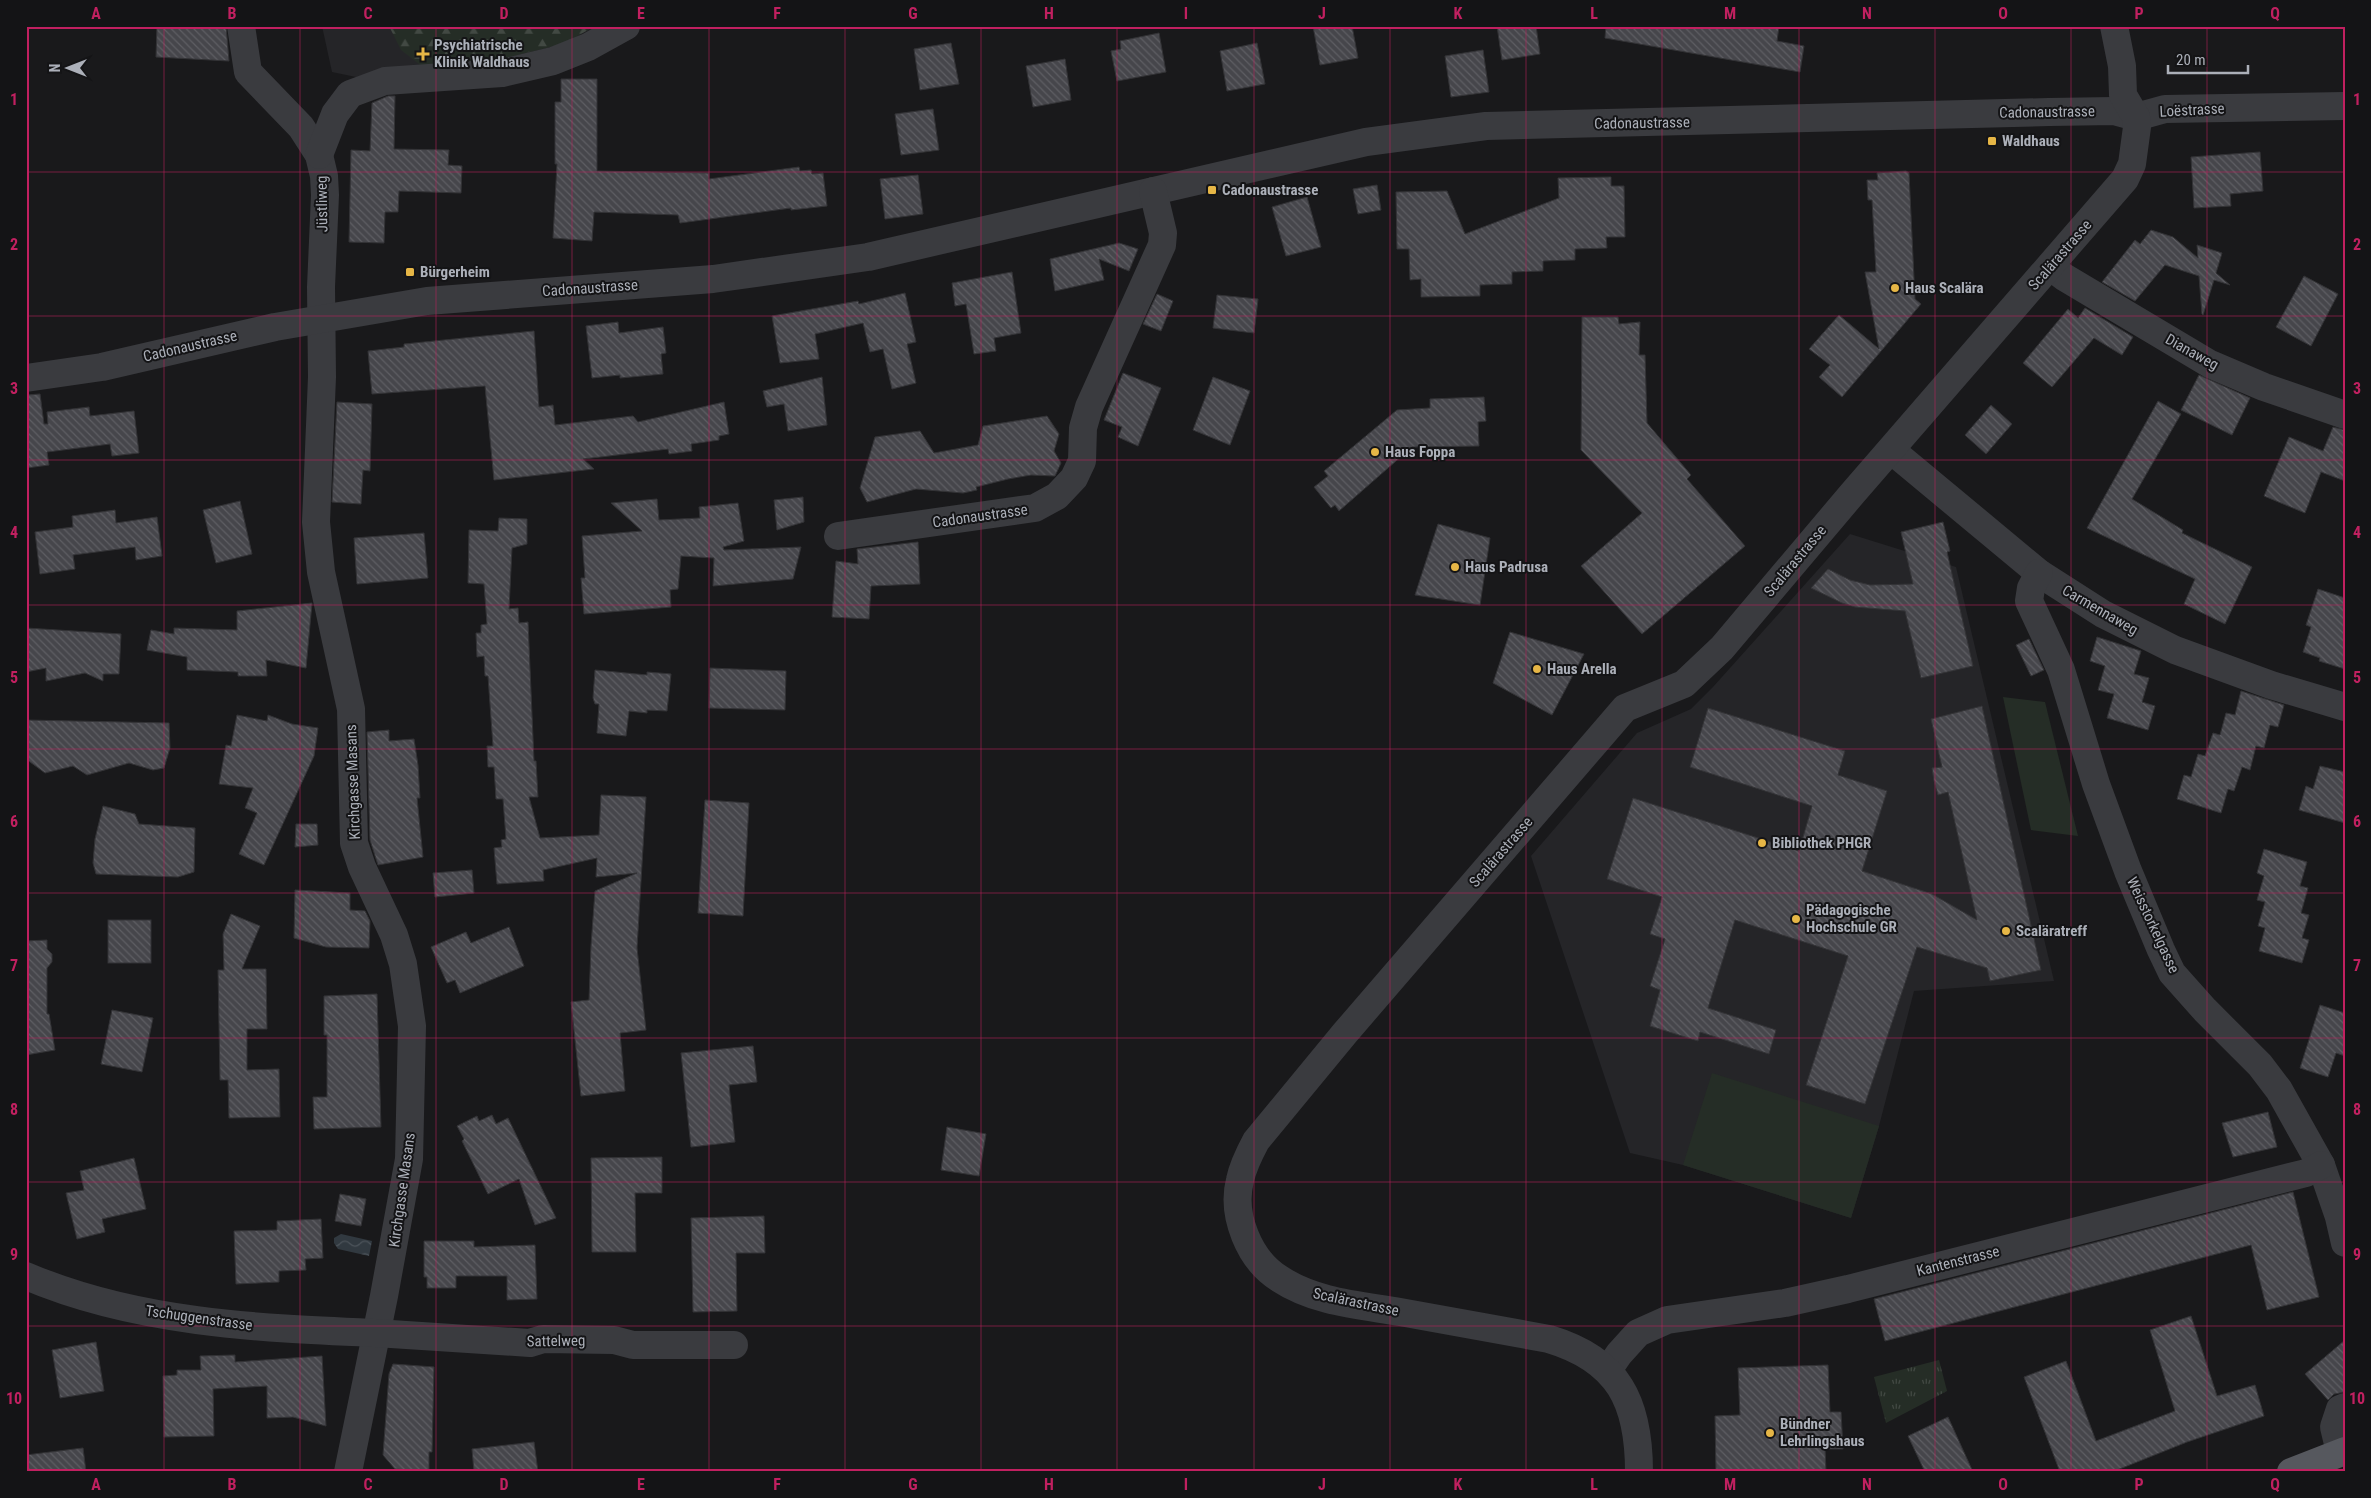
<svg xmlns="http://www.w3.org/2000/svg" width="2371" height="1498" font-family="'Roboto Condensed',sans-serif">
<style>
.built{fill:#252528}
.forest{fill:url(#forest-firs)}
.park{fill:url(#park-tufts)}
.garden{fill:#252d26}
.water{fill:url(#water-waves)}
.building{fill:url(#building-back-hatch);stroke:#333336}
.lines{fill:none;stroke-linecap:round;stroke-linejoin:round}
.street{stroke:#3a3b3f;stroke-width:28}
.primary{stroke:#56585e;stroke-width:28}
.grid{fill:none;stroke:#c12060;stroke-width:1;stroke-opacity:0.55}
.poi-dot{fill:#e6b646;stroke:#141416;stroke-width:2}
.labels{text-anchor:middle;stroke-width:4;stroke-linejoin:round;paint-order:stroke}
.poi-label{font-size:15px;font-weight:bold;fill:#acb0b9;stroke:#141416;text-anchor:start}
.street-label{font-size:15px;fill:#acb0b9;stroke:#141416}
.neatline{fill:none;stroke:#c12060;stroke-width:2}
.grid-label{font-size:16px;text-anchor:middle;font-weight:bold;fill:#c12060}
</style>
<defs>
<pattern id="forest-firs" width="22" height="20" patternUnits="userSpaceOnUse" patternTransform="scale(1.25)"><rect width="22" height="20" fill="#252d26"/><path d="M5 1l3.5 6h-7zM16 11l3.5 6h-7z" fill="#424943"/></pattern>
<pattern id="park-tufts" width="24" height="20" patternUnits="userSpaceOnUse" patternTransform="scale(1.25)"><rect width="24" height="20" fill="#252d26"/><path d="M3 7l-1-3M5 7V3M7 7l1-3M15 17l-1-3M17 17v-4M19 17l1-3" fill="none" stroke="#424943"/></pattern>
<pattern id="water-waves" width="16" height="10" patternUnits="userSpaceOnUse" patternTransform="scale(1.25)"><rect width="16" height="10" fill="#313940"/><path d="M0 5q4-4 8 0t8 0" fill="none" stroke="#4c535a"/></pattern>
<pattern id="building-back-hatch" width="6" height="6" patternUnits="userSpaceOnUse" patternTransform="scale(1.25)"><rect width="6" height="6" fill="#46464b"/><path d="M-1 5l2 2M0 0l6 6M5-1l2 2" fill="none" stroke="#5e5e63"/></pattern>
</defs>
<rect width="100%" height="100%" fill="#19191b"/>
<g class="built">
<polygon points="322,26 597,26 563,44 475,65 356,77 332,72"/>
<polygon points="1850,534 1956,567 2054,981 1914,991 1879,1126 1851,1218 1683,1165 1630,1153 1531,856 1637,733 1691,709 1713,687"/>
</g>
<polygon class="forest" points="389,26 595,26 563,44 475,65 423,67 401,50"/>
<polygon class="park" points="1939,1360 1947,1391 1886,1423 1874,1377"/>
<g class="garden">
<polygon points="2003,697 2045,702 2078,836 2031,830"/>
<polygon points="1712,1073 1879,1126 1851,1218 1683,1165"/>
</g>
<polygon class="water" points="341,1234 372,1241 369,1256 338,1249 334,1243 334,1238"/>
<g class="building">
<polygon points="157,26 226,26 229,61 156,57"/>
<polygon points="1313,26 1352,26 1358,58 1320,65"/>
<polygon points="1497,26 1536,26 1540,54 1502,60"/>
<polygon points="1606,26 1779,26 1777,41 1804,46 1800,72 1605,38"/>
<polygon points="1159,33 1166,72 1117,81 1111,51 1121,49 1120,41"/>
<polygon points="951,43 959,84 920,90 914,49"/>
<polygon points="1257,43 1265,84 1227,91 1220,51"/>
<polygon points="1483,50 1489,92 1451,97 1445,56"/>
<polygon points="1065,59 1071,100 1033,107 1026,66"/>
<polygon points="561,79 597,79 597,171 709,173 709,179 799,167 800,171 811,170 812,174 823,173 827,206 791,210 791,208 680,223 678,215 594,212 592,241 553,238 557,164 555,164 555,102 561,102"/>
<polygon points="388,96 395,96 394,149 449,150 448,165 462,166 461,193 399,191 398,212 385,212 384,243 349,242 351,150 370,151 372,103"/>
<polygon points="933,109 939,150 901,155 895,114"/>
<polygon points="2260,152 2263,191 2230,194 2231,206 2194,208 2191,157"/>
<polygon points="1906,171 1909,173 1915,299 1921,304 1842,397 1819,377 1830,365 1809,349 1839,315 1879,349 1865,272 1876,272 1872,200 1868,200 1867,180 1878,180 1877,173"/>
<polygon points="918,175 923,214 885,219 880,179"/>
<polygon points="1611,177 1611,186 1624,186 1625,237 1606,237 1607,248 1575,249 1575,260 1543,261 1543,271 1512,272 1512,284 1480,285 1480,296 1421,297 1421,279 1410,280 1409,249 1397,249 1396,192 1447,191 1465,234 1559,198 1558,178"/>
<polygon points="1377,185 1381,210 1358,214 1353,189"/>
<polygon points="1307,197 1321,247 1286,256 1272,207"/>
<polygon points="2151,230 2173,237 2198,258 2197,245 2222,253 2216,273 2230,285 2214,280 2203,315 2202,314 2199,276 2165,265 2135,301 2102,282 2135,240 2140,244"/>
<polygon points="1119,243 1138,249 1129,271 1099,259 1104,280 1055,291 1050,259"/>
<polygon points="1012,272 1021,333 994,338 996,351 974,354 966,304 955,306 952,283"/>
<polygon points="2304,276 2338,294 2311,346 2276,327"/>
<polygon points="905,293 916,342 907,344 916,383 892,389 883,349 870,352 863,323 815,334 819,359 780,363 772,316 858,301 859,304"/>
<polygon points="1157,294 1173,301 1161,331 1143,324"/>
<polygon points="1217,295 1258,299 1254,333 1213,328"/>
<polygon points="2085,308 2133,337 2122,355 2094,338 2052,387 2023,363 2068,309 2078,318"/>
<polygon points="1582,317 1618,317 1619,324 1640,322 1639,355 1645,355 1647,423 1691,475 1687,479 1745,546 1642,634 1581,566 1642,513 1581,450"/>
<polygon points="618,322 619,333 663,327 666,353 661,354 663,374 620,378 620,375 592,378 586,326"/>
<polygon points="534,331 539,407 553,405 555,425 633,416 638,422 724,402 729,434 719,436 719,440 691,444 692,451 669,454 668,449 583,459 594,469 494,480 485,386 372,394 368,351 404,347 404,344"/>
<polygon points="1123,373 1161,388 1138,446 1118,437 1122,427 1104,420"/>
<polygon points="2199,375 2250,398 2232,435 2181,410"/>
<polygon points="822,377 827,425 788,431 784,404 767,407 763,391"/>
<polygon points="1213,377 1250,391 1230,445 1193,430"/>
<polygon points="40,394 44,424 48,424 47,412 89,407 90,416 134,411 139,453 112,456 110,444 47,452 49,465 26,468 26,395"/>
<polygon points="1484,397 1486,421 1478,422 1479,446 1412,447 1339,511 1335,505 1331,508 1314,487 1328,476 1324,471 1397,410 1430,408 1430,399"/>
<polygon points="2158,401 2181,414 2132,499 2183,530 2182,533 2252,567 2225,624 2184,604 2195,579 2087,528"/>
<polygon points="337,402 372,404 370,471 363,470 361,504 332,502"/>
<polygon points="1991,405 2012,424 1986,454 1965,435"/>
<polygon points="1047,416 1059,434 1054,451 1061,463 1055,476 1031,475 1008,479 976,487 977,490 963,493 916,489 867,502 860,488 875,437 920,431 934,453 978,445 983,426"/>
<polygon points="2333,427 2345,430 2345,481 2321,472 2305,513 2264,496 2289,437 2323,451"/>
<polygon points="803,497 804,522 777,530 774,500"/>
<polygon points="657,499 659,520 700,518 699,507 738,503 744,541 723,547 724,550 801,547 793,579 713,586 714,558 681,556 678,589 670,590 671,607 584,614 581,578 585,578 582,536 642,531 611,503"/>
<polygon points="240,501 252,554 216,563 203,510"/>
<polygon points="115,510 116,523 157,517 162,556 136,560 135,547 73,555 75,569 40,574 35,532 73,527 72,516"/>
<polygon points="499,518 527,519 527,544 512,548 509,609 518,608 519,623 528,622 534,761 536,761 538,797 529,797 540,838 599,835 601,795 646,797 637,948 646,1030 620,1033 625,1091 581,1096 571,1002 589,1000 591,946 595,891 637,873 596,877 597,858 543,870 544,881 497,884 494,848 502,847 501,840 506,839 503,799 496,799 494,767 488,767 487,746 493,746 488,676 485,676 484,656 477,657 476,633 481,633 481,625 487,624 484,584 468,583 469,530 498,531"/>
<polygon points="1943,522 1950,551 1947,552 1973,666 1921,678 1905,611 1855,607 1842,603 1811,588 1828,569 1850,580 1870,585 1913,584 1901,532"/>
<polygon points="1438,524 1490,538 1480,605 1415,595"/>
<polygon points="424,533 428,578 357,584 354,538"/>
<polygon points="918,542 920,584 871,586 869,619 832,617 836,561 858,564 857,549"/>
<polygon points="2318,589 2345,598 2345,669 2319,661 2320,658 2303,652 2311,627 2306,625"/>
<polygon points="312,603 306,668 266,660 267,676 238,676 238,672 187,670 187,657 147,650 151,630 174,634 174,628 237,630 237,611"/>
<polygon points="26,628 121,634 119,674 103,674 103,681 85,673 46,681 46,668 26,672"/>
<polygon points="1510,632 1584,654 1552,715 1493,683"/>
<polygon points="2097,637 2141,651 2134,674 2149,678 2142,702 2155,706 2148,730 2107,718 2114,694 2098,690 2105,666 2090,661"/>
<polygon points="2029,639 2044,670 2031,676 2016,645"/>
<polygon points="710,668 786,671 785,710 709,708"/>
<polygon points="595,670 647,675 647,672 671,674 667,711 647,710 647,713 629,711 626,736 597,733 599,704 595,704 593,698"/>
<polygon points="2241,691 2284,705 2278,727 2270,725 2264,748 2256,746 2250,770 2242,767 2234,791 2228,789 2221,813 2177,799 2184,775 2191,777 2198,754 2205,756 2213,733 2220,735 2226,713 2235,715"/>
<polygon points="1982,706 2041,970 1990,981 1987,968 1917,947 1865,1104 1806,1085 1848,956 1735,920 1708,1008 1776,1030 1769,1054 1700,1032 1698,1041 1650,1026 1660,990 1650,986 1665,939 1650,934 1662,897 1607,879 1633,798 1799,851 1812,806 1690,767 1708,708 1845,751 1838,775 1887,791 1862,871 1932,894 1977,920 1948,792 1938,795 1934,781 1932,768 1942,767 1931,719"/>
<polygon points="237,715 267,721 268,715 292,724 318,728 314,756 264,865 239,854 257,813 245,808 253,788 219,784 226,745 231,746"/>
<polygon points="26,720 169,723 170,748 164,768 153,770 129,763 87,775 73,766 45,773 26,759"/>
<polygon points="389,730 389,741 414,739 418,765 420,798 417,798 423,857 378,865 370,840 367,732"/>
<polygon points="2320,766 2345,772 2345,823 2299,810 2306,786 2313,789"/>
<polygon points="705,800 749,803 743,916 698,913"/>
<polygon points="103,806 135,814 139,824 195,828 194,872 178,877 96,874 93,863 95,839"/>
<polygon points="296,824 317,824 318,845 295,847"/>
<polygon points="2264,849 2307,862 2300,886 2308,888 2301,913 2309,915 2302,938 2309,940 2302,963 2259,951 2265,928 2258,926 2265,902 2257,900 2264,876 2257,873"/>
<polygon points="472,870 474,893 435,897 433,873"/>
<polygon points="295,890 350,893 350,910 365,911 370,921 369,948 326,947 294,938"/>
<polygon points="231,914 260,926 242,969 266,969 267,1029 247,1029 247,1070 279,1069 280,1117 229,1118 228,1080 220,1080 218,970 224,970 223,934"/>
<rect x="108" y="920" width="43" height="43"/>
<polygon points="509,927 524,966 460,993 455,980 447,983 431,947 466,932 471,943"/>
<polygon points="47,940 47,949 52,954 52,962 47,968 47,1014 49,1014 55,1050 26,1055 26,941"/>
<polygon points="377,994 381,1127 314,1129 313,1097 327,1097 327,1035 324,1035 324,996"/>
<polygon points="2320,1005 2345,1013 2345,1056 2336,1053 2328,1077 2300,1068"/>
<polygon points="112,1010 153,1018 142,1072 101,1064"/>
<polygon points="753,1046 757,1082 729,1085 735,1142 691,1147 681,1053"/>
<polygon points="2268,1112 2277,1147 2233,1157 2222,1123"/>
<polygon points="492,1115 496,1124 508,1118 556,1218 535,1225 519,1179 488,1194 462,1141 464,1139 457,1126 477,1116 479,1121"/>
<polygon points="947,1127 986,1134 979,1176 941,1170"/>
<polygon points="662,1157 662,1193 635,1193 636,1252 592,1252 591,1158"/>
<polygon points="134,1158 146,1209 102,1219 105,1232 77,1239 66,1193 84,1190 80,1171"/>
<polygon points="2293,1192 2319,1297 2267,1310 2251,1245 1885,1341 1874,1299"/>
<polygon points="340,1194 366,1199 361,1226 335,1221"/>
<polygon points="764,1216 765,1253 736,1253 737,1311 693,1312 691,1218"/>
<polygon points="321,1219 323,1258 305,1259 306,1270 279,1271 279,1282 236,1284 234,1231 277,1230 277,1221"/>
<polygon points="424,1241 474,1241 474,1247 535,1245 537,1299 507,1300 507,1276 456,1276 456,1288 427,1288 427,1277 424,1277"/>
<polygon points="2191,1316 2217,1396 2255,1385 2264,1416 2187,1442 2112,1472 2060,1472 2024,1377 2066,1361 2096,1441 2175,1411 2150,1330"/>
<polygon points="2345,1340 2345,1392 2334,1394 2328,1400 2305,1374"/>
<polygon points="96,1342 104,1391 60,1398 52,1350"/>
<polygon points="235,1355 235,1362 322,1356 326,1426 293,1417 267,1418 267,1386 213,1389 214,1436 164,1437 163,1376 177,1375 177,1370 201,1370 200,1356"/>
<polygon points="393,1364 434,1367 432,1452 429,1452 429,1472 395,1469 383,1455 389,1374"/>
<polygon points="1828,1365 1830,1412 1841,1412 1843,1449 1825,1449 1826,1472 1716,1472 1715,1416 1740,1415 1738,1368"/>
<polygon points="1948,1417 1973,1472 1925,1472 1908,1436"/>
<polygon points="534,1442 538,1472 474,1472 472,1449"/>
<polygon points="83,1448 86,1472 26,1472 26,1455"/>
</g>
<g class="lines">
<g class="street">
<polyline points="241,26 248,72 301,127 319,155 324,176 325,195 321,287 322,377 316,522 321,572 351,709 354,843 362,867 394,935 403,964 412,1026 409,1159 384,1296 348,1472"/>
<polyline points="2136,117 2165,109 2345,106"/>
<polyline points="319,155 335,114 350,94 385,81 502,73 553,61 588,47 626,26"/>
<polyline points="2051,267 2064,277 2210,364 2264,387 2345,415"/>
<polyline points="26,378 102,367 275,327 427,301 713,279 868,257 1366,142 1486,126 2049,112 2114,111 2136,117"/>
<polyline points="1891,450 2039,573 2103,614 2175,650 2271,685 2345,707"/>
<polyline points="838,536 1035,508 1057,496 1074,478 1082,461 1083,428 1089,407 1162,245 1163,233 1153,191"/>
<polyline points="2039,573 2031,588 2029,601 2061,670 2096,784 2128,871 2161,950 2172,973 2205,1010 2260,1065 2279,1090 2321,1165 2339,1217 2345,1243"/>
<path d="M26,1276c110,47 232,52 349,57 52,3 104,7 155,10l13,-4 71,1 19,5h101"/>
<polyline points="1608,1370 1619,1354 1638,1333 1667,1320 1785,1303 1848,1289 2306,1173 2321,1165"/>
<polyline points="2340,1452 2334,1427 2340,1409 2345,1407"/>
<path d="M1639,1472c0,-70 -20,-112 -90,-133 -50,-9 -100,-18 -149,-27 -41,-7 -85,-10 -120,-33 -31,-19 -49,-64 -40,-99 3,-14 9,-26 16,-39l89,-108 280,-325 59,-24 38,-36 130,-154 273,-315 7,-15 5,-37 -1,-10 -13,-22 -1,-29 -8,-40"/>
</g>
<polyline class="primary" points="2291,1472 2345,1451"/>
</g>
<path class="grid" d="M164,26v1446M300,26v1446M436,26v1446M572,26v1446M709,26v1446M845,26v1446M981,26v1446M1117,26v1446M1254,26v1446M1390,26v1446M1526,26v1446M1662,26v1446M1799,26v1446M1935,26v1446M2071,26v1446M2207,26v1446M26,172h2319M26,316h2319M26,460h2319M26,605h2319M26,749h2319M26,893h2319M26,1038h2319M26,1182h2319M26,1326h2319"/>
<g class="poi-dot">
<path d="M420.5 46.5h5v5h5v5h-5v5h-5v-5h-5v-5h5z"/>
<rect x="1987" y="136" width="10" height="10" rx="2.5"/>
<rect x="1207" y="185" width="10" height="10" rx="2.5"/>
<rect x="405" y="267" width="10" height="10" rx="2.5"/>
<circle cx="1895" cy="288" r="5"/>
<circle cx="1375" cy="452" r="5"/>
<circle cx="1455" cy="567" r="5"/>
<circle cx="1537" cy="669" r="5"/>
<circle cx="1762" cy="843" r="5"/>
<circle cx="1796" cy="919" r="5"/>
<circle cx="2006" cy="931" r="5"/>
<circle cx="1770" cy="1433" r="5"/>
</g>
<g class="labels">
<g class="poi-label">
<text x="434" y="50">Psychiatrische<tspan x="434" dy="17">Klinik Waldhaus</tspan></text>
<text x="2002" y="146">Waldhaus</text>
<text x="1222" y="195">Cadonaustrasse</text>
<text x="420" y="277">Bürgerheim</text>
<text x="1905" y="293">Haus Scalära</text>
<text x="1385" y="457">Haus Foppa</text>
<text x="1465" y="572">Haus Padrusa</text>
<text x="1547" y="674">Haus Arella</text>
<text x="1772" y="848">Bibliothek PHGR</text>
<text x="1806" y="915">Pädagogische<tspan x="1806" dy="17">Hochschule GR</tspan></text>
<text x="2016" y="936">Scaläratreff</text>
<text x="1780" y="1429">Bündner<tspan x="1780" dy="17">Lehrlingshaus</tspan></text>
</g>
<g class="street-label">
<text transform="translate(2192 110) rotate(-3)" y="5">Loëstrasse</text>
<text transform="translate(2047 112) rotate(-1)" y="5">Cadonaustrasse</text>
<text transform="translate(1642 123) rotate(-1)" y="5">Cadonaustrasse</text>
<text transform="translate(322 204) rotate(-91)" y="5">Jüstliweg</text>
<text transform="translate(2060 255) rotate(-49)" y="5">Scalärastrasse</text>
<text transform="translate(590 288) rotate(-4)" y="5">Cadonaustrasse</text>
<text transform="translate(190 346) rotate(-13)" y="5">Cadonaustrasse</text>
<text transform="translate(2192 352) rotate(29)" y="5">Dianaweg</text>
<text transform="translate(980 516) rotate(-8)" y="5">Cadonaustrasse</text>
<text transform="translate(1795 561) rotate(-50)" y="5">Scalärastrasse</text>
<text transform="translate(2100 610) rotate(30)" y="5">Carmennaweg</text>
<text transform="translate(353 782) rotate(-92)" y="5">Kirchgasse Masans</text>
<text transform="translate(1501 852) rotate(-49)" y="5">Scalärastrasse</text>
<text transform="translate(2153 925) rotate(65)" y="5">Weisstorkelgasse</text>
<text transform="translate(402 1190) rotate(-82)" y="5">Kirchgasse Masans</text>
<text transform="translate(1958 1261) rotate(-14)" y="5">Kantenstrasse</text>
<text transform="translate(1356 1302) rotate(12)" y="5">Scalärastrasse</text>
<text transform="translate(199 1318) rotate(8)" y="5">Tschuggenstrasse</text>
<text transform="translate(556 1341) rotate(-1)" y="5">Sattelweg</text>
</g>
</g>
<rect width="2371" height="1498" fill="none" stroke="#141416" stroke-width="55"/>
<g transform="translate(68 68) rotate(270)" stroke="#141416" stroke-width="4" paint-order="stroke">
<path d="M0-4L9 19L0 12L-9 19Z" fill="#acb0b9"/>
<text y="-8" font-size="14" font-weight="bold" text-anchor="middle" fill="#acb0b9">N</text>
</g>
<path d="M2168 65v8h80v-8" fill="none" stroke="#acb0b9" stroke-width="2.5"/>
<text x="2176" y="65" font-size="15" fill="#acb0b9" stroke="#141416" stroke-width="4" paint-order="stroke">20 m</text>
<rect x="28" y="28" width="2316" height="1442" class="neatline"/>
<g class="grid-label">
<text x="96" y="19">A</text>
<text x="232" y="19">B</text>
<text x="368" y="19">C</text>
<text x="504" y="19">D</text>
<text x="641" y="19">E</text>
<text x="777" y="19">F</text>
<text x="913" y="19">G</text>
<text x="1049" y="19">H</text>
<text x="1186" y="19">I</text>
<text x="1322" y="19">J</text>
<text x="1458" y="19">K</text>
<text x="1594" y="19">L</text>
<text x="1730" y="19">M</text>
<text x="1867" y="19">N</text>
<text x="2003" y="19">O</text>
<text x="2139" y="19">P</text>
<text x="2275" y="19">Q</text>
<text x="14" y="105">1</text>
<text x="2357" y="105">1</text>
<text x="14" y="250">2</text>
<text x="2357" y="250">2</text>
<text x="14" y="394">3</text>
<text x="2357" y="394">3</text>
<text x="14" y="538">4</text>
<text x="2357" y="538">4</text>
<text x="14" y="683">5</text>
<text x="2357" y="683">5</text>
<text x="14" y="827">6</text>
<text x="2357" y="827">6</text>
<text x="14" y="971">7</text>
<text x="2357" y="971">7</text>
<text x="14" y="1115">8</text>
<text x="2357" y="1115">8</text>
<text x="14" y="1260">9</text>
<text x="2357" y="1260">9</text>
<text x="14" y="1404">10</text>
<text x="2357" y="1404">10</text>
<text x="96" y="1490">A</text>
<text x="232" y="1490">B</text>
<text x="368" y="1490">C</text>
<text x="504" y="1490">D</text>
<text x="641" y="1490">E</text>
<text x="777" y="1490">F</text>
<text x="913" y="1490">G</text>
<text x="1049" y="1490">H</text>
<text x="1186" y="1490">I</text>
<text x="1322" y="1490">J</text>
<text x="1458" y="1490">K</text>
<text x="1594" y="1490">L</text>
<text x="1730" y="1490">M</text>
<text x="1867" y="1490">N</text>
<text x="2003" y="1490">O</text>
<text x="2139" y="1490">P</text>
<text x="2275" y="1490">Q</text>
</g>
</svg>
